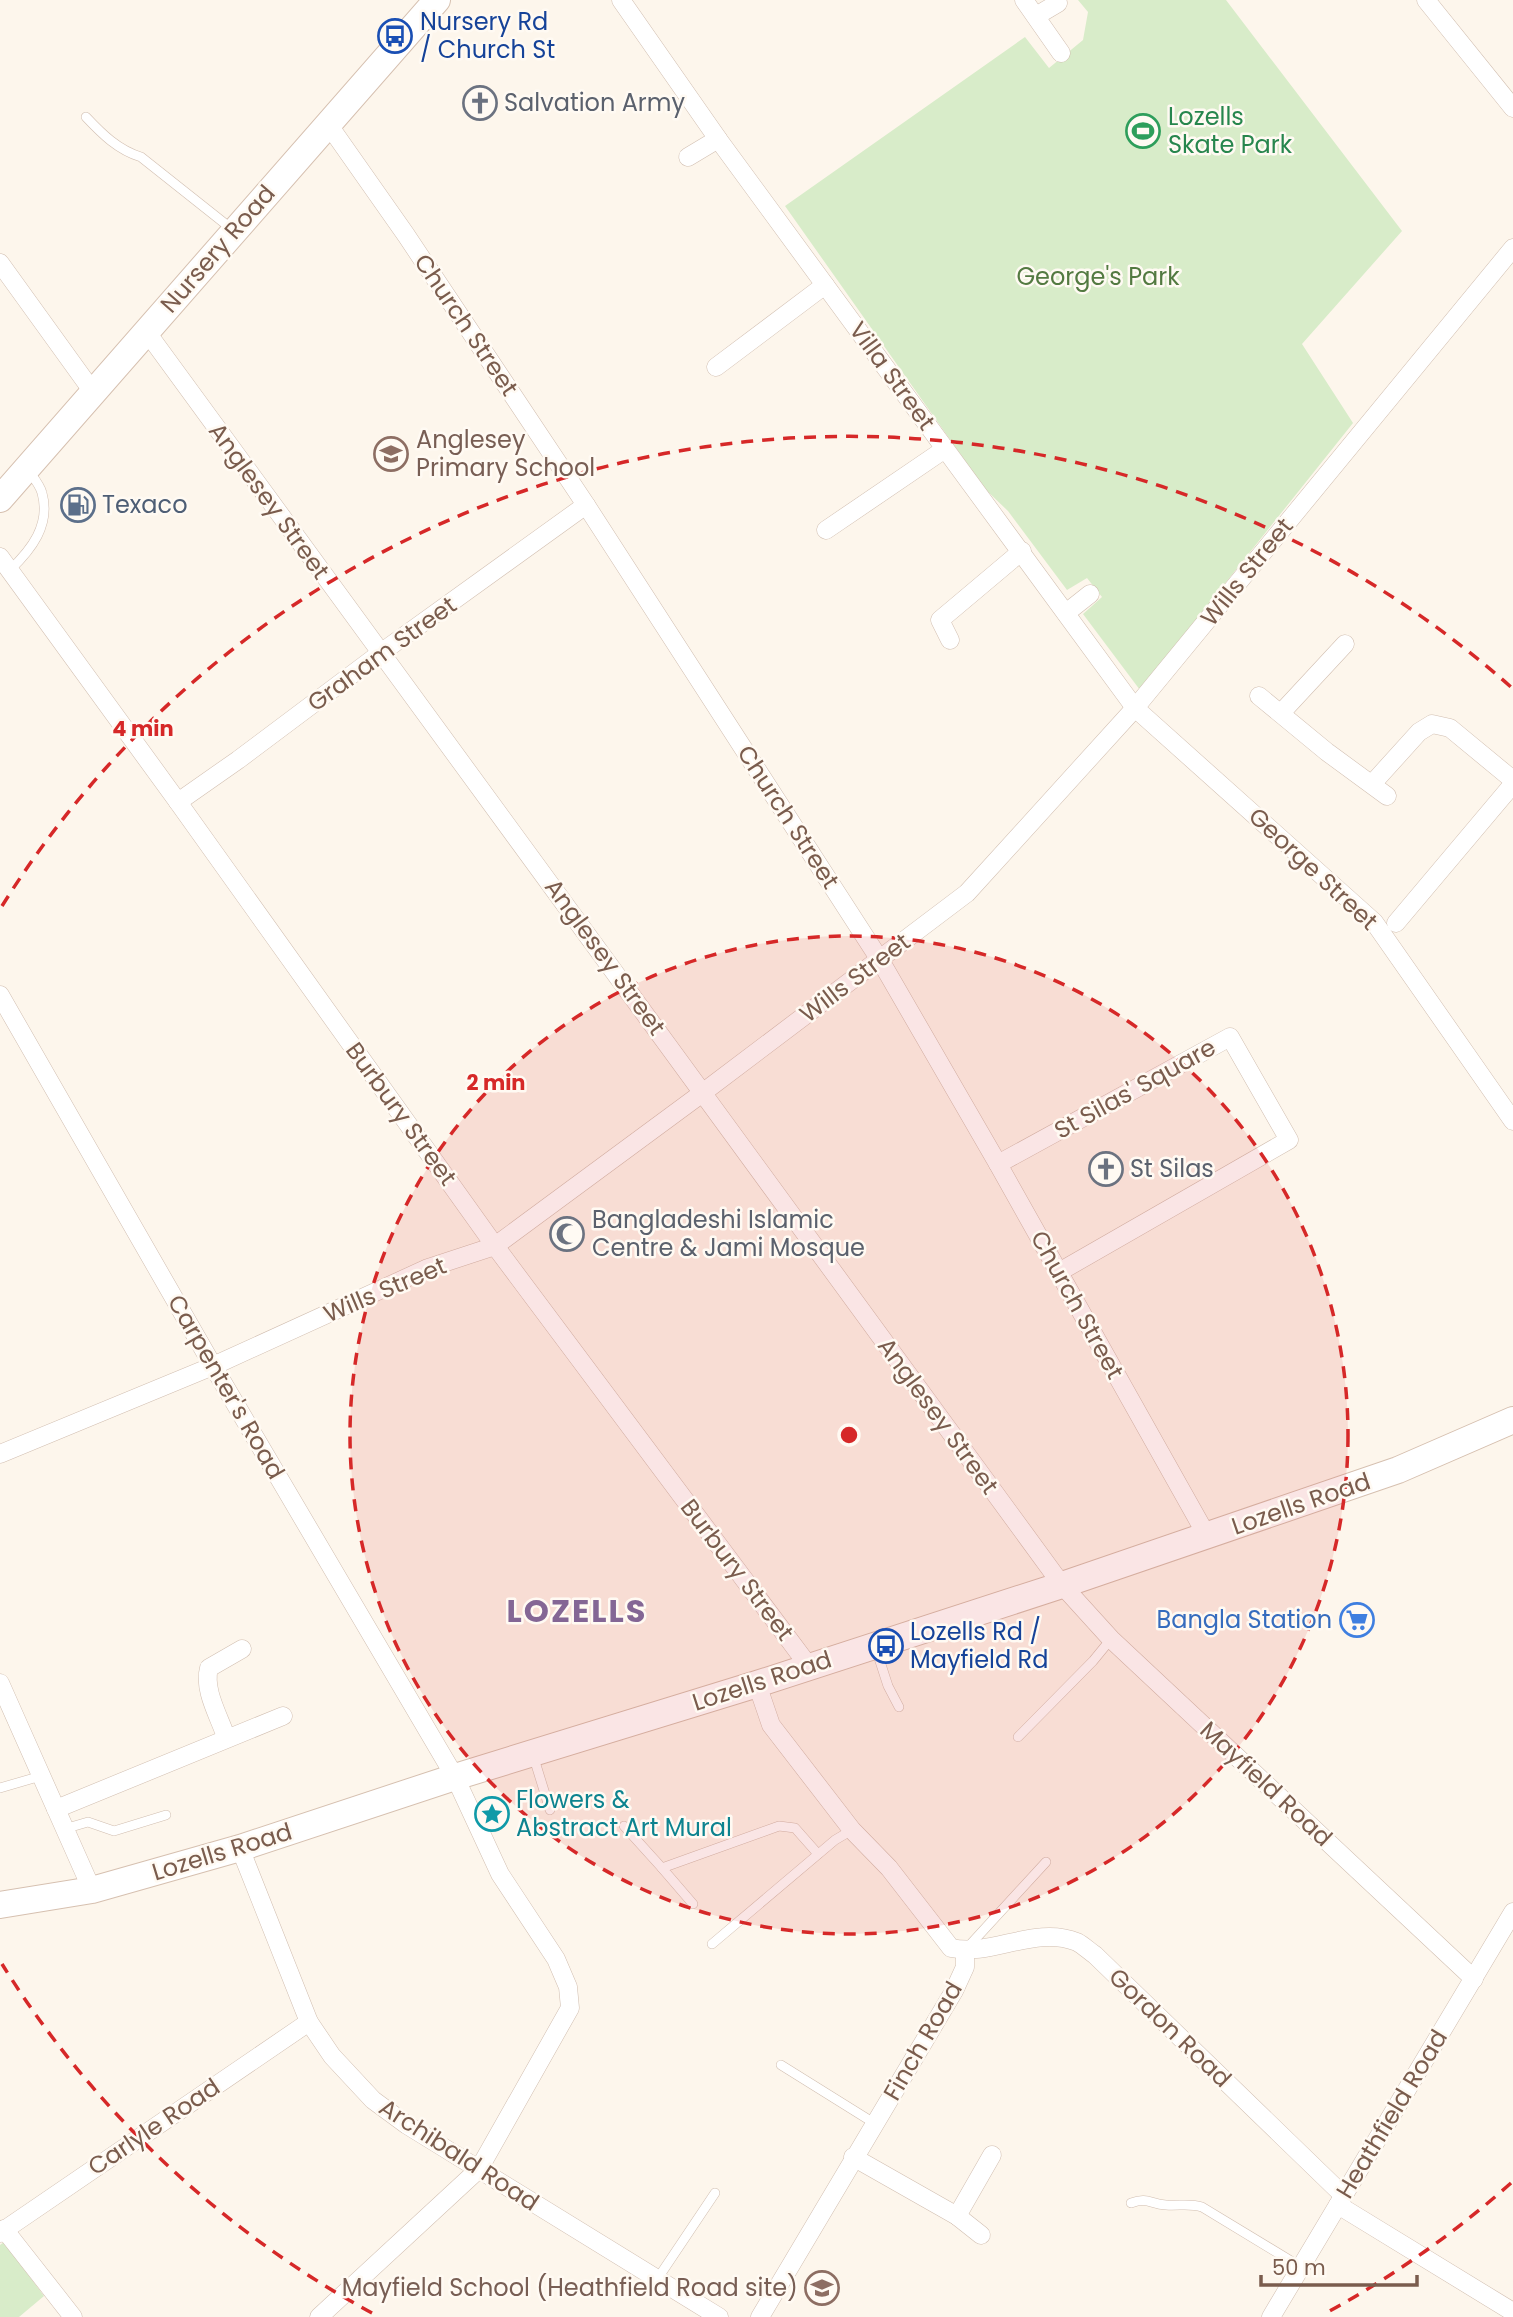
<svg xmlns="http://www.w3.org/2000/svg" width="1513" height="2317" font-family="Poppins,sans-serif">
<style>
.green{fill:#d8ecc9}
.lines{fill:none;stroke-linecap:round;stroke-linejoin:round}
.lane-casing{stroke:#d1beb0;stroke-width:10}
.street-casing{stroke:#d1beb0;stroke-width:19}
.secondary-casing{stroke:#d6c0b0;stroke-width:28}
.lane{stroke:#fff;stroke-width:9}
.street{stroke:#fff;stroke-width:18}
.secondary{stroke:#fff;stroke-width:26}
.ring{fill:none;stroke:#d62828;stroke-width:3.5;stroke-dasharray:12 9}
.labels{text-anchor:middle;stroke-width:5;stroke-linejoin:round;paint-order:stroke}
.transit-label{font-size:24px;fill:#164399;stroke:#fffaf3;text-anchor:start}
.worship-label{font-size:24px;fill:#5b616d;stroke:#fffaf3;text-anchor:start}
.leisure-label{font-size:24px;fill:#27864d;stroke:#fffaf3;text-anchor:start}
.street-label{font-size:24px;fill:#7a5c4d;stroke:#fffaf3}
.park-label{font-size:24px;fill:#537a41;stroke:#fffaf3}
.education-label{font-size:24px;fill:#785e54;stroke:#fffaf3;text-anchor:start}
.service-label{font-size:24px;fill:#4e5e75;stroke:#fffaf3;text-anchor:start}
.shop-label{font-size:24px;fill:#366cbe;stroke:#fffaf3;text-anchor:end}
.culture-label{font-size:24px;fill:#0d838f;stroke:#fffaf3;text-anchor:start}
.district-label{font-size:32px;font-weight:bold;letter-spacing:2px;fill:#846695;stroke:#fffaf3}
.centre{fill:#d62828;stroke:#fffaf3;stroke-width:3.5}
.ring-label{font-size:21px;text-anchor:middle;font-weight:bold;fill:#d62828;stroke:#fffaf3;stroke-width:5;stroke-linejoin:round;paint-order:stroke}
</style>
<rect width="100%" height="100%" fill="#fdf6ec"/>
<g class="green">
<polygon points="1078,0 1226,0 1402,231 1302,344 1353,423 1140,690 1083,614 1102,597 1087,578 1067,590 1008,511 985,489 785,206 1025,37 1049,68 1083,40 1088,12"/>
<polygon points="4,2242 44,2296 19,2317 0,2317 0,2245"/>
</g>
<g class="lines">
<g class="lane-casing">
<g id="lane">
<path d="M86,117c16,17 32,33 55,40l92,73"/>
<path d="M10,570c21,-20 41,-45 32,-77 -2,-8 -9,-16 -14,-23"/>
<polyline points="876,1649 888,1686 899,1707"/>
<polyline points="1018,1737 1093,1661 1111,1639"/>
<polyline points="533,1755 550,1810"/>
<polyline points="0,1788 41,1776"/>
<polyline points="624,1826 662,1868"/>
<polyline points="64,1829 88,1822 114,1831 166,1815"/>
<polyline points="693,1904 662,1868 779,1826 795,1828 818,1854"/>
<polyline points="712,1944 835,1840 852,1830"/>
<polyline points="968,1947 1046,1862"/>
<polyline points="781,2065 874,2123"/>
<path d="M1131,2203c17,-6 19,1 35,2 13,1 24,-2 36,2l99,60"/>
<polyline points="658,2278 715,2193"/>
</g>
</g>
<g class="street-casing">
<g id="street">
<polyline points="621,0 718,139 1135,708 1374,922 1513,1121"/>
<polyline points="1024,0 1061,53"/>
<polyline points="1426,0 1513,108"/>
<polyline points="1036,16 1058,3"/>
<polyline points="328,124 406,235 586,505 880,960 998,1164 1207,1536"/>
<polyline points="688,157 718,139"/>
<polyline points="0,263 93,392"/>
<polyline points="146,331 1062,1585 1111,1639 1474,1979"/>
<polyline points="716,367 825,285"/>
<polyline points="826,530 945,449"/>
<polyline points="0,557 178,802 495,1246 808,1665"/>
<polyline points="1066,613 1090,594"/>
<polyline points="950,640 940,620 1022,551"/>
<polyline points="1259,696 1327,752 1387,796"/>
<polyline points="1281,713 1345,644"/>
<polyline points="1372,784 1419,732 1432,724 1450,728 1513,780"/>
<polyline points="178,802 238,760 382,652 586,505"/>
<polyline points="1396,923 1513,784"/>
<polyline points="0,995 213,1366 455,1777 500,1874 556,1959 568,1987 570,2008 479,2169 319,2317"/>
<polyline points="998,1164 1230,1037 1289,1140 1059,1272"/>
<polyline points="0,1454 213,1366 428,1268 495,1246 701,1094 967,893 1135,708 1513,248"/>
<polyline points="0,1683 92,1890"/>
<path d="M757,1684l14,41 81,105 37,38 62,80c41,9 84,-23 126,-6 6,3 12,9 18,13l248,240"/>
<path d="M226,1737c-7,-21 -23,-47 -17,-69l33,-19"/>
<polyline points="56,1809 283,1716"/>
<polyline points="240,1848 309,2022 332,2056 373,2100 407,2125 719,2317"/>
<polyline points="853,2157 957,2216 981,2235"/>
<polyline points="1338,2205 1513,2312"/>
<polyline points="957,2216 992,2155"/>
<polyline points="4,2229 73,2317"/>
<polyline points="0,2233 309,2022"/>
<polyline points="760,2317 954,1991 965,1967 965,1951"/>
<polyline points="1271,2317 1513,1912"/>
</g>
</g>
<g class="secondary-casing">
<g id="secondary">
<polyline points="0,499 437,0"/>
<polyline points="0,1905 92,1890 240,1848 455,1777 757,1684 1062,1585 1398,1470 1513,1420"/>
</g>
</g>
<use href="#lane" class="lane"/>
<use href="#street" class="street"/>
<use href="#secondary" class="secondary"/>
</g>
<circle cx="849" cy="1435" r="499" fill="#d62828" fill-opacity=".12"/>
<g class="ring">
<circle cx="849" cy="1435" r="499"/>
<path d="M1511 2183A999 999 0 0 1 1326 2313M372 2313A999 999 0 0 1 2 1964M2 906A999 999 0 0 1 1511 687"/>
</g>
<defs>
<g id="bus-ring" transform="scale(1.75)"><circle r="9.5" fill="#fffaf3" stroke="#1a4fb4" stroke-width="1.5"/><path d="M-5-6H5V4H4V6H2V4H-2V6H-4V4H-5ZM-3.5-4V0h7V-4ZM-3.5 1.2v1.5H-2V1.2ZM2 1.2v1.5H3.5V1.2Z" fill="#1a4fb4"/></g>
<g id="church-ring" transform="scale(1.75)"><circle r="9.5" fill="#fffaf3" stroke="#6b7280" stroke-width="1.5"/><path d="M-1.2-6h2.4v3.5h3.3v2.4h-3.3V6h-2.4V-.1h-3.3v-2.4h3.3Z" fill="#6b7280"/></g>
<g id="stadium-ring" transform="scale(1.75)"><circle r="9.5" fill="#fffaf3" stroke="#2e9e5b" stroke-width="1.5"/><path d="M0-5a6.5 5 0 1 0 0 10a6.5 5 0 1 0 0-10ZM-3.5-1.8h7v3.6h-7Z" fill="#2e9e5b"/></g>
<g id="school-ring" transform="scale(1.75)"><circle r="9.5" fill="#fffaf3" stroke="#8d6e63" stroke-width="1.5"/><path d="M0-5L7-2L0 1L-7-2ZM-4 1L0 2.5L4 1V4Q0 6-4 4Z" fill="#8d6e63"/></g>
<g id="fuel-ring" transform="scale(1.75)"><circle r="9.5" fill="#fffaf3" stroke="#5c6f8a" stroke-width="1.5"/><path d="M-5.5-6h7V0h2V4h1.3V-2.5L3-4.5l.8-.8L6-3V5H2.5V1h-1V6h-7ZM-4.2-4.7v3.2H.2V-4.7Z" fill="#5c6f8a"/></g>
<g id="mosque-ring" transform="scale(1.75)"><circle r="9.5" fill="#fffaf3" stroke="#6b7280" stroke-width="1.5"/><path d="M3.5-4.9A6 6 0 1 0 3.5 4.9A5 5 0 1 1 3.5-4.9Z" fill="#6b7280"/></g>
<g id="supermarket-ring" transform="scale(1.75)"><circle r="9.5" fill="#fffaf3" stroke="#3f7fe0" stroke-width="1.5"/><path d="M-6-5.5h2.5l.6 2H6L4.5 2H-2.5L-4.4-4H-6ZM-1.5 3.2a1.3 1.3 0 1 0 .1 0ZM3 3.2a1.3 1.3 0 1 0 .1 0Z" fill="#3f7fe0"/></g>
<g id="sight-ring" transform="scale(1.75)"><circle r="9.5" fill="#fffaf3" stroke="#0f9aa8" stroke-width="1.5"/><path d="M0-6L1.8-2.2L6-1.7L2.9 1.2L3.7 5.4L0 3.3L-3.7 5.4L-2.9 1.2L-6-1.7L-1.8-2.2Z" fill="#0f9aa8"/></g>
</defs>
<g fill-rule="evenodd">
<use href="#bus-ring" x="395" y="36"/>
<use href="#church-ring" x="480" y="103"/>
<use href="#stadium-ring" x="1143" y="131"/>
<use href="#school-ring" x="391" y="454"/>
<use href="#fuel-ring" x="78" y="505"/>
<use href="#church-ring" x="1106" y="1169"/>
<use href="#mosque-ring" x="567" y="1234"/>
<use href="#supermarket-ring" x="1357" y="1620"/>
<use href="#bus-ring" x="886" y="1646"/>
<use href="#sight-ring" x="492" y="1814"/>
<use href="#school-ring" x="822" y="2288"/>
</g>
<g class="labels">
<g class="transit-label">
<text x="420" y="30">Nursery Rd<tspan x="420" dy="28">/ Church St</tspan></text>
<text x="910" y="1640">Lozells Rd /<tspan x="910" dy="28">Mayfield Rd</tspan></text>
</g>
<g class="worship-label">
<text x="504" y="111">Salvation Army</text>
<text x="1130" y="1177">St Silas</text>
<text x="592" y="1228">Bangladeshi Islamic<tspan x="592" dy="28">Centre &amp; Jami Mosque</tspan></text>
</g>
<g class="leisure-label">
<text x="1168" y="125">Lozells<tspan x="1168" dy="28">Skate Park</tspan></text>
</g>
<g class="street-label">
<text transform="translate(218 249) rotate(-49)" y="8">Nursery Road</text>
<text transform="translate(466 325) rotate(56)" y="8">Church Street</text>
<text transform="translate(892 376) rotate(54)" y="8">Villa Street</text>
<text transform="translate(269 501) rotate(54)" y="8">Anglesey Street</text>
<text transform="translate(1247 572) rotate(-51)" y="8">Wills Street</text>
<text transform="translate(382 654) rotate(-36)" y="8">Graham Street</text>
<text transform="translate(788 817) rotate(57)" y="8">Church Street</text>
<text transform="translate(1313 869) rotate(43)" y="8">George Street</text>
<text transform="translate(605 957) rotate(54)" y="8">Anglesey Street</text>
<text transform="translate(855 978) rotate(-37)" y="8">Wills Street</text>
<text transform="translate(1135 1089) rotate(-29)" y="8">St Silas' Square</text>
<text transform="translate(401 1114) rotate(54)" y="8">Burbury Street</text>
<text transform="translate(385 1290) rotate(-23)" y="8">Wills Street</text>
<text transform="translate(1077 1305) rotate(61)" y="8">Church Street</text>
<text transform="translate(226 1387) rotate(60)" y="8">Carpenter's Road</text>
<text transform="translate(938 1416) rotate(54)" y="8">Anglesey Street</text>
<text transform="translate(1301 1504) rotate(-19)" y="8">Lozells Road</text>
<text transform="translate(737 1570) rotate(53)" y="8">Burbury Street</text>
<text transform="translate(762 1681) rotate(-18)" y="8">Lozells Road</text>
<text transform="translate(1266 1784) rotate(43)" y="8">Mayfield Road</text>
<text transform="translate(222 1852) rotate(-17)" y="8">Lozells Road</text>
<text transform="translate(1170 2028) rotate(44)" y="8">Gordon Road</text>
<text transform="translate(923 2041) rotate(-60)" y="8">Finch Road</text>
<text transform="translate(1392 2114) rotate(-59)" y="8">Heathfield Road</text>
<text transform="translate(154 2127) rotate(-34)" y="8">Carlyle Road</text>
<text transform="translate(459 2155) rotate(33)" y="8">Archibald Road</text>
</g>
<g class="park-label">
<text x="1098" y="285">George's Park</text>
</g>
<g class="education-label">
<text x="416" y="448">Anglesey<tspan x="416" dy="28">Primary School</tspan></text>
<text x="798" y="2296" text-anchor="end">Mayfield School (Heathfield Road site)</text>
</g>
<g class="service-label">
<text x="102" y="513">Texaco</text>
</g>
<g class="shop-label">
<text x="1332" y="1628">Bangla Station</text>
</g>
<g class="culture-label">
<text x="516" y="1808">Flowers &amp;<tspan x="516" dy="28">Abstract Art Mural</tspan></text>
</g>
<g class="district-label">
<text x="577" y="1622">LOZELLS</text>
</g>
</g>
<circle cx="849" cy="1435" r="10" class="centre"/>
<g class="ring-label">
<text x="143" y="736">4 min</text>
<text x="496" y="1090">2 min</text>
</g>
<path d="M1261 2275v10h156v-10" fill="none" stroke="#7a5c4d" stroke-width="3.5"/>
<text x="1272" y="2275" font-size="21" fill="#7a5c4d" stroke="#fffaf3" stroke-width="5" paint-order="stroke">50 m</text>
</svg>
